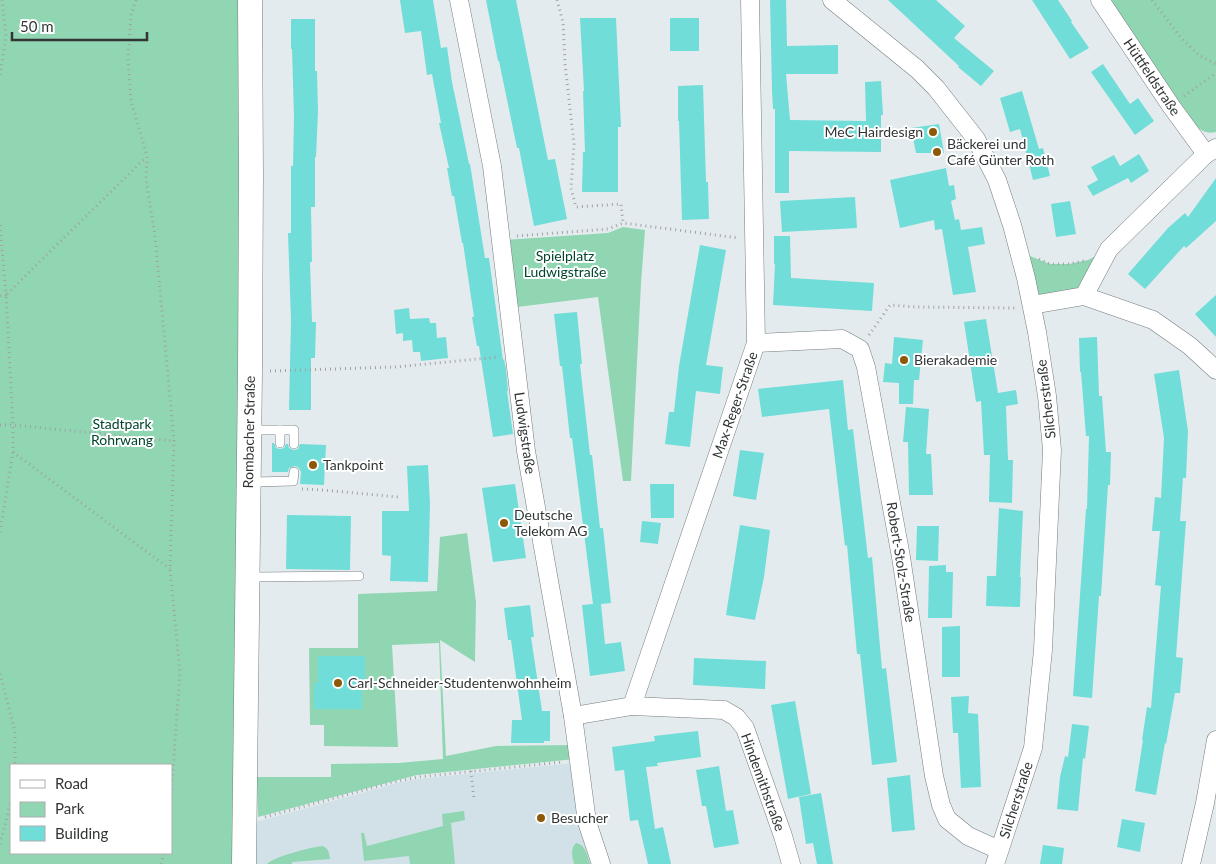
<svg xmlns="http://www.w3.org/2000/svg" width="1216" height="864" font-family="Lato,sans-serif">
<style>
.built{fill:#d1e1e7}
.green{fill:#90d6b2;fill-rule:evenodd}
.building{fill:#70ddd8}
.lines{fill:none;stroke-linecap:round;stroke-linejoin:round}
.lane-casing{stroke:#767d7f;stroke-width:10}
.street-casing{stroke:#767d7f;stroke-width:19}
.secondary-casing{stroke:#767d7f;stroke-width:25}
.path{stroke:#9ea3a5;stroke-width:3;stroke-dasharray:1 4;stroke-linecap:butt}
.lane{stroke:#fff;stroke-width:9}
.street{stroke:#fff;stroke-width:18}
.secondary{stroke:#fff;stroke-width:24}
.poi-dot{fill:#8d5808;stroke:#fff;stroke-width:2}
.labels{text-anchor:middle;stroke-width:4;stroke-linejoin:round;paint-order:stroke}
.street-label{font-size:14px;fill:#323536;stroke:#fff}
.poi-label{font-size:14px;fill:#323536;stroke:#fff;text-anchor:start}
.park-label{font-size:14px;fill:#00452b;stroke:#fff}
</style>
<rect width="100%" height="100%" fill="#e4ebee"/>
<polygon class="built" points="575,763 597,864 249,864 249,824 398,783 418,779"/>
<g class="green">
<path d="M0,0h242l-2,864h-240zM11,765h160v88h-160z"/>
<path d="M1104,0h112v132c-14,4 -22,-8 -31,-18z"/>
<polygon points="623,227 645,230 641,283 631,481 623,481 598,297 517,307 506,240 608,233"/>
<polygon points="1109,249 1081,292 1036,301 1020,252 1050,264 1069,264 1088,260"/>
<polygon points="467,533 476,602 475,662 440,640 446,756 496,746 573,745 575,759 417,775 258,817 257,777 331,777 331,764 399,763 443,759 439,643 392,645 398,747 324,746 324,725 310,725 309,648 358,648 358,594 437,591 440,537"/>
<polygon points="464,811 465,820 451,823 455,864 410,864 409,856 364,861 361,833 364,833 367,846 443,826 442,814"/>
<path d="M576,843c10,2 11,12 14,21h-16c-2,-7 -4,-15 2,-21z"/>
<path d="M323,846c6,3 6,7 7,13l-38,3v2h-25c8,-8 45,-17 56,-18z"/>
</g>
<g class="building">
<polygon points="400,0 433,0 441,48 447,47 452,82 460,120 469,164 470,164 485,258 489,258 503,360 504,359 506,369 508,391 507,391 513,434 493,437 479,346 477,346 472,317 474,317 463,243 462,243 454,196 452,196 447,168 449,168 439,123 441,123 432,74 427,75 421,31 405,33"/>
<polygon points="486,0 516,0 548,160 555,159 567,219 534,226 519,148 517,148 499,61 498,61"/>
<polygon points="770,0 786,0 787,46 838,45 838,74 786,74 790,120 866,121 865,82 881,81 883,115 881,115 881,152 789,151 789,193 775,193 775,109 773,109 772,90"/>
<polygon points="888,0 936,0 965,26 954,38 994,71 981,86 958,67 959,66"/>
<polygon points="1032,0 1058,0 1072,21 1071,22 1089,48 1070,59"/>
<polygon points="580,18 616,18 621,127 618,127 618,192 582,192 583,152 585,152 583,91 584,91"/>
<rect x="670" y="18" width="29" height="33"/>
<polygon points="291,19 315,19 315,71 317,71 318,111 316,157 315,157 315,207 311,207 312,262 310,262 312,322 316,322 315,358 311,358 311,410 289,410 291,320 288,233 291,233 291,166 293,166 294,117 292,49 291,49"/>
<polygon points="1103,64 1130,104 1138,98 1154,121 1135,135 1091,72"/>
<polygon points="703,85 706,182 708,182 709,219 682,220 679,121 678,121 678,86"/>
<polygon points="1022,91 1039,149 1043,148 1050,176 1033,180 1020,129 1010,132 1000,98"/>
<polygon points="939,124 944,153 916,153 911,128"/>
<polygon points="1139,154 1149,171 1131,183 1128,178 1093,196 1087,186 1098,180 1091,167 1114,155 1120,166"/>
<polygon points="946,168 949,186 954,185 956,199 951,201 955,220 959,219 961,230 982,227 985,244 968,247 976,292 953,295 942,229 935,230 934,220 900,228 890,180"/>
<polygon points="1216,178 1216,221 1186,248 1184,246 1145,289 1128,274 1168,228 1185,213 1188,217"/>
<polygon points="855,197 857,228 782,232 780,201"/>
<polygon points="1070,201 1076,234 1056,237 1051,204"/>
<polygon points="774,236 790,236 791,278 874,283 872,311 773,305 775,264 774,264"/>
<polygon points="700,245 726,250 706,365 723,367 720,394 696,391 690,447 665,444 669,412 674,412 679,366"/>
<polygon points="1216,295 1216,337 1195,314"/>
<polygon points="409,308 410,319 429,318 430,323 436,323 437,338 446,337 448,358 421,361 420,352 413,352 412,340 403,341 403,333 396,334 394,310"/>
<polygon points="577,312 582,364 580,364 590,455 592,455 600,528 603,528 611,603 601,604 605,644 621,642 625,671 590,676 582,605 593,604 572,438 570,438 562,366 560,366 554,314"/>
<polygon points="986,319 998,393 1016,390 1018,404 1006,406 1008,460 1013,460 1012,503 989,502 990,455 984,455 981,401 976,402 964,322"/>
<polygon points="894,337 923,340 919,380 914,380 913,404 899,404 899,383 883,382 885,363 892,364"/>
<polygon points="1097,337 1099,396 1102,396 1106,452 1111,452 1110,485 1108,485 1101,596 1099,596 1092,698 1073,696 1086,509 1087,509 1089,436 1086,436 1081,372 1080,372 1079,338"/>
<polygon points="1179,370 1188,431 1186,478 1183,478 1180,521 1186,521 1176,657 1183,658 1180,693 1175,693 1166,744 1165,743 1156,795 1135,791 1143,740 1142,740 1147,707 1151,708 1161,586 1155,585 1160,531 1152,531 1155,497 1161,498 1164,438 1154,374"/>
<polygon points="843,380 848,430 853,429 868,558 872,557 882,669 886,668 897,762 872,765 860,654 857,654 847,545 845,546 829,409 762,417 758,389"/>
<polygon points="906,407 929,409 926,454 931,454 933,495 909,495 908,442 903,442"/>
<polygon points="272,443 274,443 276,448 280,449 284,448 286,444 288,444 289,448 294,450 298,449 300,444 326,445 324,485 300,484 301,472 298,467 295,466 289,468 288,472 272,472"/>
<polygon points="740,450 764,453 756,500 733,496"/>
<polygon points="428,465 430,504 428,582 390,581 391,556 382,555 382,511 409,511 407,466"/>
<polygon points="515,484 526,558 493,562 482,488"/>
<polygon points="650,484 674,484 674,518 651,518"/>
<polygon points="999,508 1023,511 1020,577 1021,577 1020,607 986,606 987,576 996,576"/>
<polygon points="287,515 351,516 350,570 286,569"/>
<polygon points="642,521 661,523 658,544 640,542"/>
<polygon points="740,525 770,530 764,577 755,620 726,615"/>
<polygon points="917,526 939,526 938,561 916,560"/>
<polygon points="946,565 946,572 953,572 952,618 928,618 929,566"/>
<polygon points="530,605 534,637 531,637 542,711 550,711 550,741 544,741 544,743 511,743 512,720 522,720 511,640 508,640 504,608"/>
<polygon points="960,626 960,677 942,677 942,627"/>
<polygon points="318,656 365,656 365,683 362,683 362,709 314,709 314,683 318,683"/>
<polygon points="694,658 766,661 765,689 693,685"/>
<polygon points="969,696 968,713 978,714 981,787 961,788 958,733 953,733 951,697"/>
<polygon points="795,701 811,794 788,799 771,705"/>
<polygon points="1072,724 1089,726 1085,759 1083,758 1078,811 1057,809 1060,777 1065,756 1068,757"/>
<polygon points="698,731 701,757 657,763 658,766 646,767 655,829 663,827 671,864 648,864 638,820 630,821 624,770 615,771 612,747 655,741 654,736"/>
<polygon points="719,766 726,811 733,810 739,844 714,848 706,806 702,806 696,770"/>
<polygon points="910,775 915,830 892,832 887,778"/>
<polygon points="821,793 833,864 817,864 813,843 806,844 799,797"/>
<polygon points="1122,819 1145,823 1140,852 1117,847"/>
<polygon points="1043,845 1064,848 1062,864 1040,864"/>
</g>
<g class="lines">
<g class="lane-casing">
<g id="lane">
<polyline points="251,430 294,430 294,444"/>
<polyline points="280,443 280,430"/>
<polyline points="249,482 293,481 294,472"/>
<polyline points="247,577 359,576"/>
</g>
</g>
<g class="street-casing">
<g id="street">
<polyline points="459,0 492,166 526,451 573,716 587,822 601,864"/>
<polyline points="832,0 917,69 936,88 976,139 997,180 1012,225 1026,278 1037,332 1047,396 1052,450 1043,650 1033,748 995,864"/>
<polyline points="1100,0 1171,106 1206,154"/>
<polyline points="1084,296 1153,320 1190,346 1216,370"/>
<polyline points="1032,305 1084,296 1109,249 1206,154 1216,148"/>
<polyline points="756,343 842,339 860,349 866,367 901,557 934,776 941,805 947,819 968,836 999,850"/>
<polyline points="632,706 756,343 750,0"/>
<polyline points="573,716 632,706 724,710 736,717 745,728 783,836 791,864"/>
<polyline points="1191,864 1205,803 1216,740"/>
</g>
</g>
<g class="secondary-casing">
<polyline id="secondary" points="244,864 250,372 251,174 250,0"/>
</g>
<g class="path">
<polyline points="136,0 131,15 128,58 131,101 147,156 146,179 155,236 174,441 170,569 180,672 171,797"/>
<polyline points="557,0 563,22 565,64 574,144 571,188 576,207 621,204 623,223"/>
<polyline points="1152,0 1182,39 1199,55 1216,64"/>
<polyline points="0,75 6,36 2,0"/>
<polyline points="1184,96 1216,73"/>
<polyline points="0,225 6,295 0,296"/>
<polyline points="517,236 608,229 623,223 739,238"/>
<polyline points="1039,259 1050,264 1069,264 1084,261"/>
<polyline points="869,335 890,305 916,307 1016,308"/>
<polyline points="270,371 395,367 499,357"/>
<polyline points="0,425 13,425 174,441"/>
<polyline points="13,452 170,569"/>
<polyline points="302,489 323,490 398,497"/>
<polyline points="0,532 13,452 13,425 6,295 146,157"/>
<polyline points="0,674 15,732 15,765"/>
<polyline points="471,771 474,799"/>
<polyline points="265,817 390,783 418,777 563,762"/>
<polyline points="0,844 11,801"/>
<polyline points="161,864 164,853"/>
</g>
<use href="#lane" class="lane"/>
<use href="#street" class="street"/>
<use href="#secondary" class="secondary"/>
</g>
<g class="poi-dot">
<circle cx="933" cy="132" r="5"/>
<circle cx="937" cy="152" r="5"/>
<circle cx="904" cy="360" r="5"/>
<circle cx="313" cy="465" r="5"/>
<circle cx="504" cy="523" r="5"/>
<circle cx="338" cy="683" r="5"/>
<circle cx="541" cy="818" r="5"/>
</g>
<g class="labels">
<g class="street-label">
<text transform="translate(1152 77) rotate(56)" y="5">Hüttfeldstraße</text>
<text transform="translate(1046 399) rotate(-97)" y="5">Silcherstraße</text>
<text transform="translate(735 405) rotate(-71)" y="5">Max-Reger-Straße</text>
<text transform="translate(249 432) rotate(-89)" y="5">Rombacher Straße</text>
<text transform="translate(525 433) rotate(82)" y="5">Ludwigstraße</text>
<text transform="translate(901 562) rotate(81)" y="5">Robert-Stolz-Straße</text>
<text transform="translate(763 782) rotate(70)" y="5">Hindemithstraße</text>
<text transform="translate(1016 800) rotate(-72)" y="5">Silcherstraße</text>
</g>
<g class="poi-label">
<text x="923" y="137" text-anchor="end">MeC Hairdesign</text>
<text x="947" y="149">Bäckerei und<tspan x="947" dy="16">Café Günter Roth</tspan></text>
<text x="914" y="365">Bierakademie</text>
<text x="323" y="470">Tankpoint</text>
<text x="514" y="520">Deutsche<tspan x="514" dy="16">Telekom AG</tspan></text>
<text x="348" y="688">Carl-Schneider-Studentenwohnheim</text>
<text x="551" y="823">Besucher</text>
</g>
<g class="park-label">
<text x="565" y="261">Spielplatz<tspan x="565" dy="16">Ludwigstraße</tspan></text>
<text x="122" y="429">Stadtpark<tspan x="122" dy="16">Rohrwang</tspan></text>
</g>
</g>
<rect x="10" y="764" width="162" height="90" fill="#ffffff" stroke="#adaeaf"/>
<rect x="20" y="780" width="25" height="8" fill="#ffffff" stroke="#adaeaf"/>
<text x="55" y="789" font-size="15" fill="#323536">Road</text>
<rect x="20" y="802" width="25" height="15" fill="#90d6b2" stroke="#adaeaf"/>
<text x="55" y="814" font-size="15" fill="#323536">Park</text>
<rect x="20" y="826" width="25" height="15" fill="#70ddd8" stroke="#adaeaf"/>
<text x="55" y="839" font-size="15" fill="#323536">Building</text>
<path d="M12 32v8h135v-8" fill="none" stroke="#323536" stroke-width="2.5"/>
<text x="20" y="32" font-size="15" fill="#323536" stroke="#ffffff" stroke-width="4" paint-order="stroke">50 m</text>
</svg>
